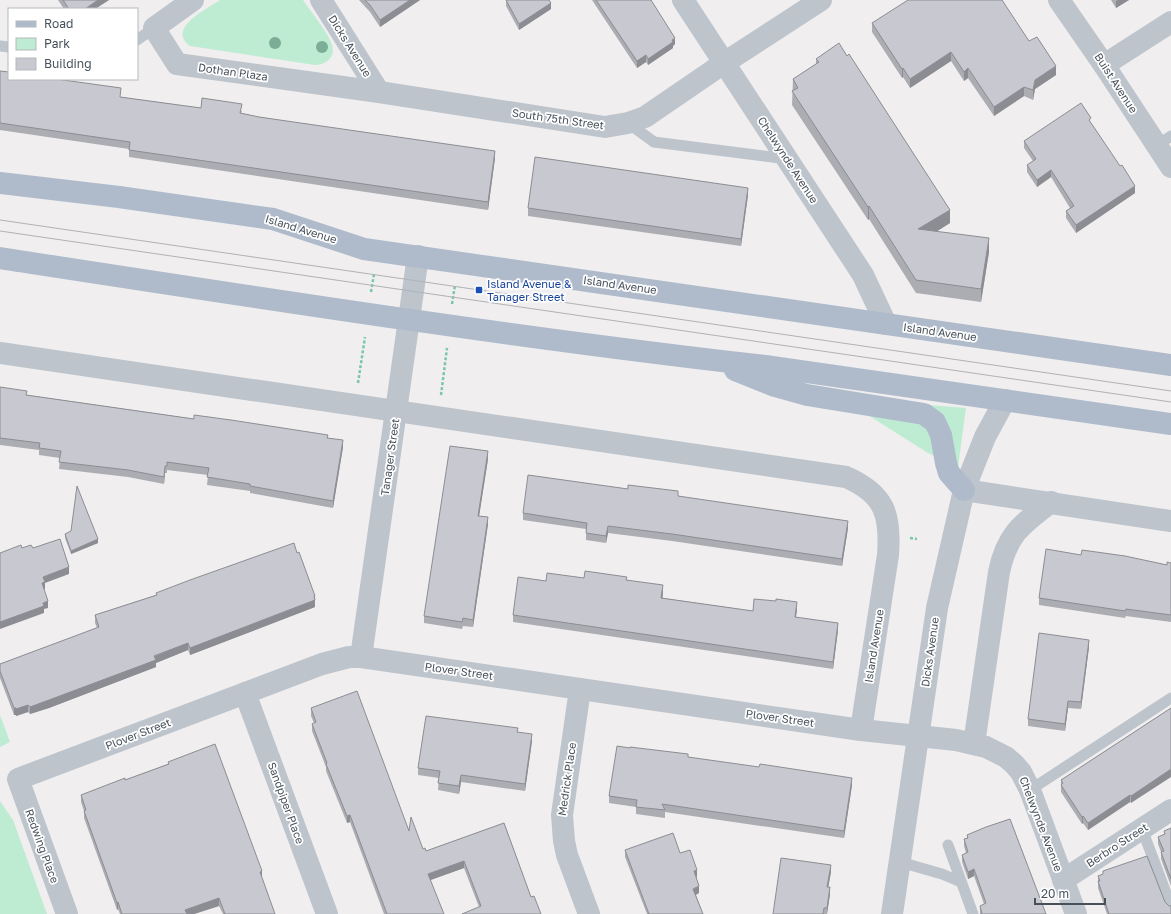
<svg xmlns="http://www.w3.org/2000/svg" width="1171" height="914" font-family="'Golos Text',sans-serif">
<style>
.green{fill:#beecd3}
.lines{fill:none;stroke-linecap:round;stroke-linejoin:round}
.path{stroke:#78c7a6;stroke-width:2.5;stroke-dasharray:3 2;stroke-linecap:butt}
.service{stroke:#bdc4cc;stroke-width:11}
.minor{stroke:#bdc4cc;stroke-width:22}
.tertiary{stroke:#bdc4cc;stroke-width:22}
.primary{stroke:#afbbcb;stroke-width:22}
.tram{stroke:#b0b2b8;stroke-width:1}
.tree{fill:#7bad97}
.wall{fill:#acadb3}
.shaded-wall{fill:#8c8d92}
.building{fill:#c8c9d0;stroke:#8c8d92}
.transit-dot{fill:#1a4fb4;stroke:#fff;stroke-width:1.5}
.labels{text-anchor:middle;stroke-width:3.5;stroke-linejoin:round;paint-order:stroke}
.street-label{font-size:11px;fill:#47505a;stroke:#fff}
.transit-label{font-size:11px;fill:#164399;stroke:#fff;text-anchor:start}
</style>
<rect width="100%" height="100%" fill="#f0eeee"/>
<g class="green">
<path d="M220,0h83c7,10 26,34 29,45 4,12 -6,20 -17,20l-125,-19c-24,-18 17,-37 30,-46z"/>
<polygon points="841,398 966,408 958,467 928,453"/>
<polygon points="0,715 10,742 0,747"/>
<polygon points="0,801 13,820 47,914 0,914"/>
</g>
<g class="lines">
<g class="path">
<polyline points="371,292 374,274"/>
<polyline points="452,304 455,285"/>
<polyline points="358,383 365,337"/>
<polyline points="441,395 447,348"/>
<polyline points="910,538 917,539"/>
</g>
<g class="service">
<polyline points="137,40 154,28"/>
<polyline points="0,46 9,47"/>
<polyline points="628,123 654,142 787,159"/>
<polyline points="1156,146 1171,136"/>
<polyline points="1030,790 1171,698"/>
<polyline points="1142,829 1171,906"/>
<polyline points="948,845 973,914"/>
<polyline points="900,862 942,874 961,882"/>
</g>
<g class="minor">
<polyline points="193,0 154,28 177,64 379,92 605,127 628,123 645,117 724,63 821,0"/>
<polyline points="321,0 379,92"/>
<polyline points="683,0 863,275 886,324"/>
<polyline points="1059,0 1104,65 1171,167"/>
<polyline points="1104,65 1171,22"/>
<path d="M0,353l846,124c39,17 45,38 42,78l-27,175"/>
<polyline points="964,490 1171,521"/>
<polyline points="361,657 418,256"/>
<polyline points="580,689 562,815 564,841 567,855 589,914"/>
<polyline points="245,693 327,914"/>
<path d="M974,744l25,-172c8,-38 23,-48 52,-70"/>
<polyline points="1063,880 1171,810"/>
<polyline points="67,914 18,779 322,664 349,657 361,657 861,730 956,740 986,747 1006,757 1014,764 1021,772 1030,790 1076,914"/>
</g>
<polyline class="tertiary" points="892,914 937,608 964,490 985,437 1005,400"/>
<g class="primary">
<polyline points="0,183 119,197 273,219 364,249 1171,365"/>
<path d="M0,258c254,39 509,79 765,108l406,58"/>
<polyline points="735,370 775,386 807,395 924,414 935,422 941,435 946,463 949,473 964,490"/>
</g>
<g class="tram">
<polyline points="0,220 1171,391"/>
<polyline points="0,231 1171,402"/>
</g>
</g>
<g class="tree">
<circle cx="275" cy="43" r="6"/>
<circle cx="322" cy="47" r="6"/>
</g>
<g class="wall">
<polygon points="58,0 109,0 95,9 64,9"/>
<polygon points="359,0 420,0 380,27 370,12"/>
<polygon points="506,0 551,9 519,30 506,6"/>
<polygon points="592,0 651,0 675,44 673,46 673,48 648,65 646,62 637,68"/>
<polygon points="1111,0 1129,0 1116,8"/>
<polygon points="872,23 1029,41 1056,75 1035,89 1033,100 1024,96 994,116 968,78 964,81 951,61 910,88 903,77 902,78 872,32"/>
<polygon points="816,59 950,223 936,232 989,252 981,302 916,293 869,219 868,220 792,105 793,79 816,64"/>
<polygon points="0,71 121,97 201,108 242,111 241,113 259,117 495,158 488,210 129,157 129,149 0,130"/>
<polygon points="1091,123 1135,193 1076,233 1066,218 1066,211 1070,208 1051,177 1037,187 1027,172 1027,165 1033,161 1024,148 1024,141"/>
<polygon points="748,195 741,246 528,216 528,208"/>
<polygon points="0,387 27,395 328,438 343,447 333,508 250,493 250,491 207,485 208,475 167,470 167,473 165,473 164,484 128,477 59,469 60,458 39,455 39,450 0,445"/>
<polygon points="488,459 479,516 488,524 473,627 463,626 462,629 424,623 424,616"/>
<polygon points="678,496 848,528 842,566 672,541 608,533 606,543 586,540 586,529 523,520 523,513"/>
<polygon points="65,534 98,543 71,554 65,538"/>
<polygon points="1081,555 1167,565 1171,563 1171,622 1126,616 1125,618 1039,605 1039,598"/>
<polygon points="627,580 663,592 663,598 753,611 797,609 796,617 838,630 833,669 513,622 513,615 546,581"/>
<polygon points="156,593 315,599 315,607 190,655 188,650 156,663 156,667 49,708 30,714 28,712 16,716 16,715 14,715 0,678 0,664 97,628 95,623 95,615 156,595"/>
<polygon points="1089,647 1081,709 1068,708 1065,731 1028,726 1028,719"/>
<polygon points="311,708 423,849 426,851 504,823 531,897 541,914 479,907 464,868 430,880 444,914 384,914 350,822 347,823 326,771 326,767 312,731 312,724 314,723 311,716"/>
<polygon points="1171,708 1131,803 1130,802 1088,830 1083,823 1082,824 1061,792 1061,780"/>
<polygon points="518,732 532,741 525,791 461,782 459,794 438,790 439,778 418,775 418,768"/>
<polygon points="630,748 688,757 852,785 844,838 665,812 665,818 636,814 636,807 609,803 609,796"/>
<polygon points="168,762 262,878 275,914 223,914 219,906 194,914 120,914 118,909 117,910 84,818 84,811 81,802 81,795 125,780 168,764"/>
<polygon points="1171,828 1171,886 1161,859 1161,852 1158,844 1158,837 1164,835 1164,831"/>
<polygon points="967,835 1046,914 980,914 980,906 984,904 974,876 968,879 962,862 962,855 966,853 964,846 964,839 967,838"/>
<polygon points="625,850 680,853 697,877 696,878 699,893 696,895 703,914 647,914 625,857"/>
<polygon points="1103,871 1165,902 1171,914 1107,914 1098,888 1098,876 1103,875"/>
<polygon points="831,872 828,887 830,894 827,914 773,914"/>
</g>
<g class="shaded-wall">
<polygon points="98,0 109,0 95,9 85,9"/>
<polygon points="410,0 420,0 380,27 380,20"/>
<polygon points="1118,0 1129,0 1116,8 1116,1"/>
<polygon points="551,3 551,9 519,30 519,24"/>
<polygon points="675,38 675,44 673,46 673,48 648,65 648,59"/>
<polygon points="951,52 951,61 910,88 910,79"/>
<polygon points="646,55 646,62 637,68 637,61"/>
<polygon points="1056,66 1056,75 1035,89 1033,100 1033,90 1035,80"/>
<polygon points="903,68 903,77 902,78 902,69"/>
<polygon points="968,68 968,78 964,81 964,72"/>
<polygon points="1024,87 1024,96 994,116 994,107"/>
<polygon points="495,151 495,158 488,210 488,202"/>
<polygon points="1051,170 1051,177 1037,187 1037,180"/>
<polygon points="1135,186 1135,193 1076,233 1076,225"/>
<polygon points="748,188 748,195 741,246 741,239"/>
<polygon points="869,206 869,219 868,220 868,207"/>
<polygon points="950,210 950,223 918,243 918,229"/>
<polygon points="989,238 989,252 981,302 981,289"/>
<polygon points="343,440 343,447 333,508 333,501"/>
<polygon points="488,451 488,459 478,523 478,516"/>
<polygon points="165,466 165,473 164,484 164,477"/>
<polygon points="488,517 488,524 473,627 473,620"/>
<polygon points="848,521 848,528 842,566 842,559"/>
<polygon points="608,526 608,533 606,543 606,536"/>
<polygon points="98,539 98,543 71,554 71,551"/>
<polygon points="69,567 69,574 45,583 45,589 42,590 42,583 43,577"/>
<polygon points="663,585 663,592 661,605 661,598"/>
<polygon points="315,596 315,607 190,655 190,648"/>
<polygon points="48,601 48,608 44,609 44,613 0,629 0,622"/>
<polygon points="797,602 797,609 795,624 795,617"/>
<polygon points="838,623 838,630 833,669 833,662"/>
<polygon points="1089,640 1089,647 1081,709 1081,702"/>
<polygon points="188,643 188,650 156,663 156,667 49,708 30,714 30,707"/>
<polygon points="1068,701 1068,708 1065,731 1065,724"/>
<polygon points="28,705 28,712 16,716 16,709"/>
<rect x="14" y="708" width="2" height="7"/>
<polygon points="532,734 532,741 525,791 525,784"/>
<polygon points="1171,769 1171,777 1131,803 1131,796"/>
<polygon points="461,775 461,782 459,794 459,786"/>
<polygon points="852,778 852,785 844,838 844,831"/>
<polygon points="1130,795 1130,802 1088,830 1088,823"/>
<polygon points="350,815 350,822 347,823 347,816"/>
<polygon points="1083,816 1083,823 1082,824 1082,817"/>
<polygon points="464,861 464,868 428,881 428,874"/>
<polygon points="831,865 831,872 827,894 827,887"/>
<polygon points="974,869 974,876 968,879 968,872"/>
<polygon points="697,870 697,877 694,879 694,871"/>
<polygon points="262,871 262,878 260,879 260,872"/>
<polygon points="699,886 699,893 693,896 693,889"/>
<polygon points="830,887 830,894 827,914 827,908"/>
<polygon points="219,898 219,906 194,914 185,914 185,910"/>
<polygon points="118,902 118,909 117,910 117,903"/>
</g>
<g class="building">
<polygon points="63,0 98,0 85,9 69,9"/>
<polygon points="365,0 410,0 380,20 370,5"/>
<polygon points="506,0 549,0 551,3 519,24"/>
<polygon points="596,0 651,0 675,38 672,40 673,42 648,59 646,55 637,61"/>
<polygon points="908,0 1002,0 1029,41 1037,37 1056,66 1035,80 1033,90 1024,87 994,107 968,68 964,72 951,52 910,79 903,68 902,69 872,23"/>
<polygon points="839,43 847,56 849,54 950,210 918,229 989,238 981,289 916,280 869,206 868,207 792,91 798,88 793,79 819,62 816,59"/>
<polygon points="0,71 9,72 9,79 56,79 121,88 120,97 201,108 202,98 242,104 240,113 259,117 495,151 488,202 129,150 130,142 0,123"/>
<polygon points="1081,103 1091,118 1089,120 1110,151 1120,166 1122,165 1135,186 1076,225 1066,211 1074,206 1051,170 1037,180 1027,165 1036,159 1024,141"/>
<polygon points="535,157 748,188 741,239 528,208"/>
<polygon points="0,387 27,391 26,395 194,419 194,415 231,420 328,435 327,438 343,440 333,501 250,486 250,484 207,477 209,468 167,462 167,466 165,466 164,477 128,470 59,462 61,451 39,448 40,443 0,438"/>
<polygon points="450,446 488,451 478,516 488,517 473,620 463,618 462,622 424,616"/>
<polygon points="528,475 628,489 628,485 678,491 678,496 848,521 842,559 672,534 608,526 606,536 586,533 587,523 523,513"/>
<polygon points="77,486 98,539 71,551 65,534 71,531"/>
<polygon points="60,539 69,567 43,577 45,582 42,583 48,601 43,603 44,606 0,622 0,553 21,545 22,548 31,545 33,548"/>
<polygon points="294,543 297,553 299,552 315,596 314,596 315,600 190,648 188,643 154,656 156,660 49,700 30,707 28,705 16,709 16,708 14,708 0,671 0,664 99,627 95,615 157,595 156,593 190,580"/>
<polygon points="1046,549 1081,555 1082,550 1125,556 1167,565 1167,562 1171,563 1171,615 1126,609 1125,611 1039,598"/>
<polygon points="585,571 627,577 626,580 663,585 661,598 753,611 754,599 776,601 776,599 797,602 795,617 838,623 833,662 513,615 518,577 546,581 547,573 584,578"/>
<polygon points="1039,633 1089,640 1081,702 1068,701 1065,724 1028,719"/>
<polygon points="357,691 409,831 411,817 423,849 425,848 426,851 504,823 531,897 534,896 541,914 462,914 481,906 464,861 428,874 444,914 387,914 350,815 347,816 326,764 327,763 312,724 316,722 311,708"/>
<polygon points="1171,708 1171,769 1131,796 1130,795 1088,823 1083,816 1082,817 1061,785 1063,783 1061,780"/>
<polygon points="426,716 518,728 517,732 532,734 525,784 461,775 459,786 438,783 440,771 418,768"/>
<polygon points="215,744 262,871 260,872 275,914 225,914 219,898 185,910 187,914 122,914 118,902 117,903 84,811 86,810 81,795 125,778 125,780 169,764 168,762"/>
<polygon points="617,746 630,748 630,747 688,754 688,757 759,767 760,764 852,778 844,831 662,804 665,810 636,807 637,800 609,796"/>
<polygon points="1010,819 1046,914 982,914 980,906 986,903 974,869 968,872 962,855 968,852 964,839 968,838 967,835 986,827"/>
<polygon points="1171,828 1171,879 1161,852 1164,851 1158,837 1165,834 1164,831"/>
<polygon points="673,833 680,853 690,850 697,870 694,871 699,886 693,889 703,914 649,914 625,850"/>
<polygon points="1147,856 1165,902 1169,906 1171,906 1171,914 1109,914 1098,881 1100,881 1098,876 1103,874 1103,871"/>
<polygon points="781,858 831,865 827,887 830,887 827,908 824,908 823,914 773,914"/>
</g>
<rect class="transit-dot" x="475" y="286" width="8" height="8" rx="2"/>
<g class="labels">
<g class="street-label">
<text transform="translate(350 46) rotate(58)" y="4">Dicks Avenue</text>
<text transform="translate(233 72) rotate(8)" y="4">Dothan Plaza</text>
<text transform="translate(1116 83) rotate(57)" y="4">Buist Avenue</text>
<text transform="translate(558 119) rotate(8)" y="4">South 75th Street</text>
<text transform="translate(788 160) rotate(57)" y="4">Chelwynde Avenue</text>
<text transform="translate(301 229) rotate(17)" y="4">Island Avenue</text>
<text transform="translate(620 285) rotate(8)" y="4">Island Avenue</text>
<text transform="translate(940 332) rotate(8)" y="4">Island Avenue</text>
<text transform="translate(390 457) rotate(-82)" y="4">Tanager Street</text>
<text transform="translate(874 646) rotate(-81)" y="4">Island Avenue</text>
<text transform="translate(930 652) rotate(-82)" y="4">Dicks Avenue</text>
<text transform="translate(459 671) rotate(8)" y="4">Plover Street</text>
<text transform="translate(780 718) rotate(8)" y="4">Plover Street</text>
<text transform="translate(138 734) rotate(-21)" y="4">Plover Street</text>
<text transform="translate(567 779) rotate(-82)" y="4">Medrick Place</text>
<text transform="translate(286 803) rotate(70)" y="4">Sandpiper Place</text>
<text transform="translate(1041 824) rotate(69)" y="4">Chelwynde Avenue</text>
<text transform="translate(1117 845) rotate(-33)" y="4">Berbro Street</text>
<text transform="translate(42 846) rotate(70)" y="4">Redwing Place</text>
</g>
<g class="transit-label">
<text x="487" y="288">Island Avenue &amp;<tspan x="487" dy="13">Tanager Street</tspan></text>
</g>
</g>
<rect x="8" y="8" width="130" height="72" fill="#ffffff" stroke="#b5b9bd"/>
<rect x="16" y="21" width="20" height="6" fill="#afbbcb" stroke="#b5b9bd"/>
<text x="44" y="28" font-size="12" fill="#47505a">Road</text>
<rect x="16" y="38" width="20" height="12" fill="#beecd3" stroke="#b5b9bd"/>
<text x="44" y="48" font-size="12" fill="#47505a">Park</text>
<rect x="16" y="58" width="20" height="12" fill="#c8c9d0" stroke="#b5b9bd"/>
<text x="44" y="68" font-size="12" fill="#47505a">Building</text>
<path d="M1035 898v6h70v-6" fill="none" stroke="#47505a" stroke-width="2"/>
<text x="1041" y="898" font-size="12" fill="#47505a" stroke="#ffffff" stroke-width="3" paint-order="stroke">20 m</text>
</svg>
